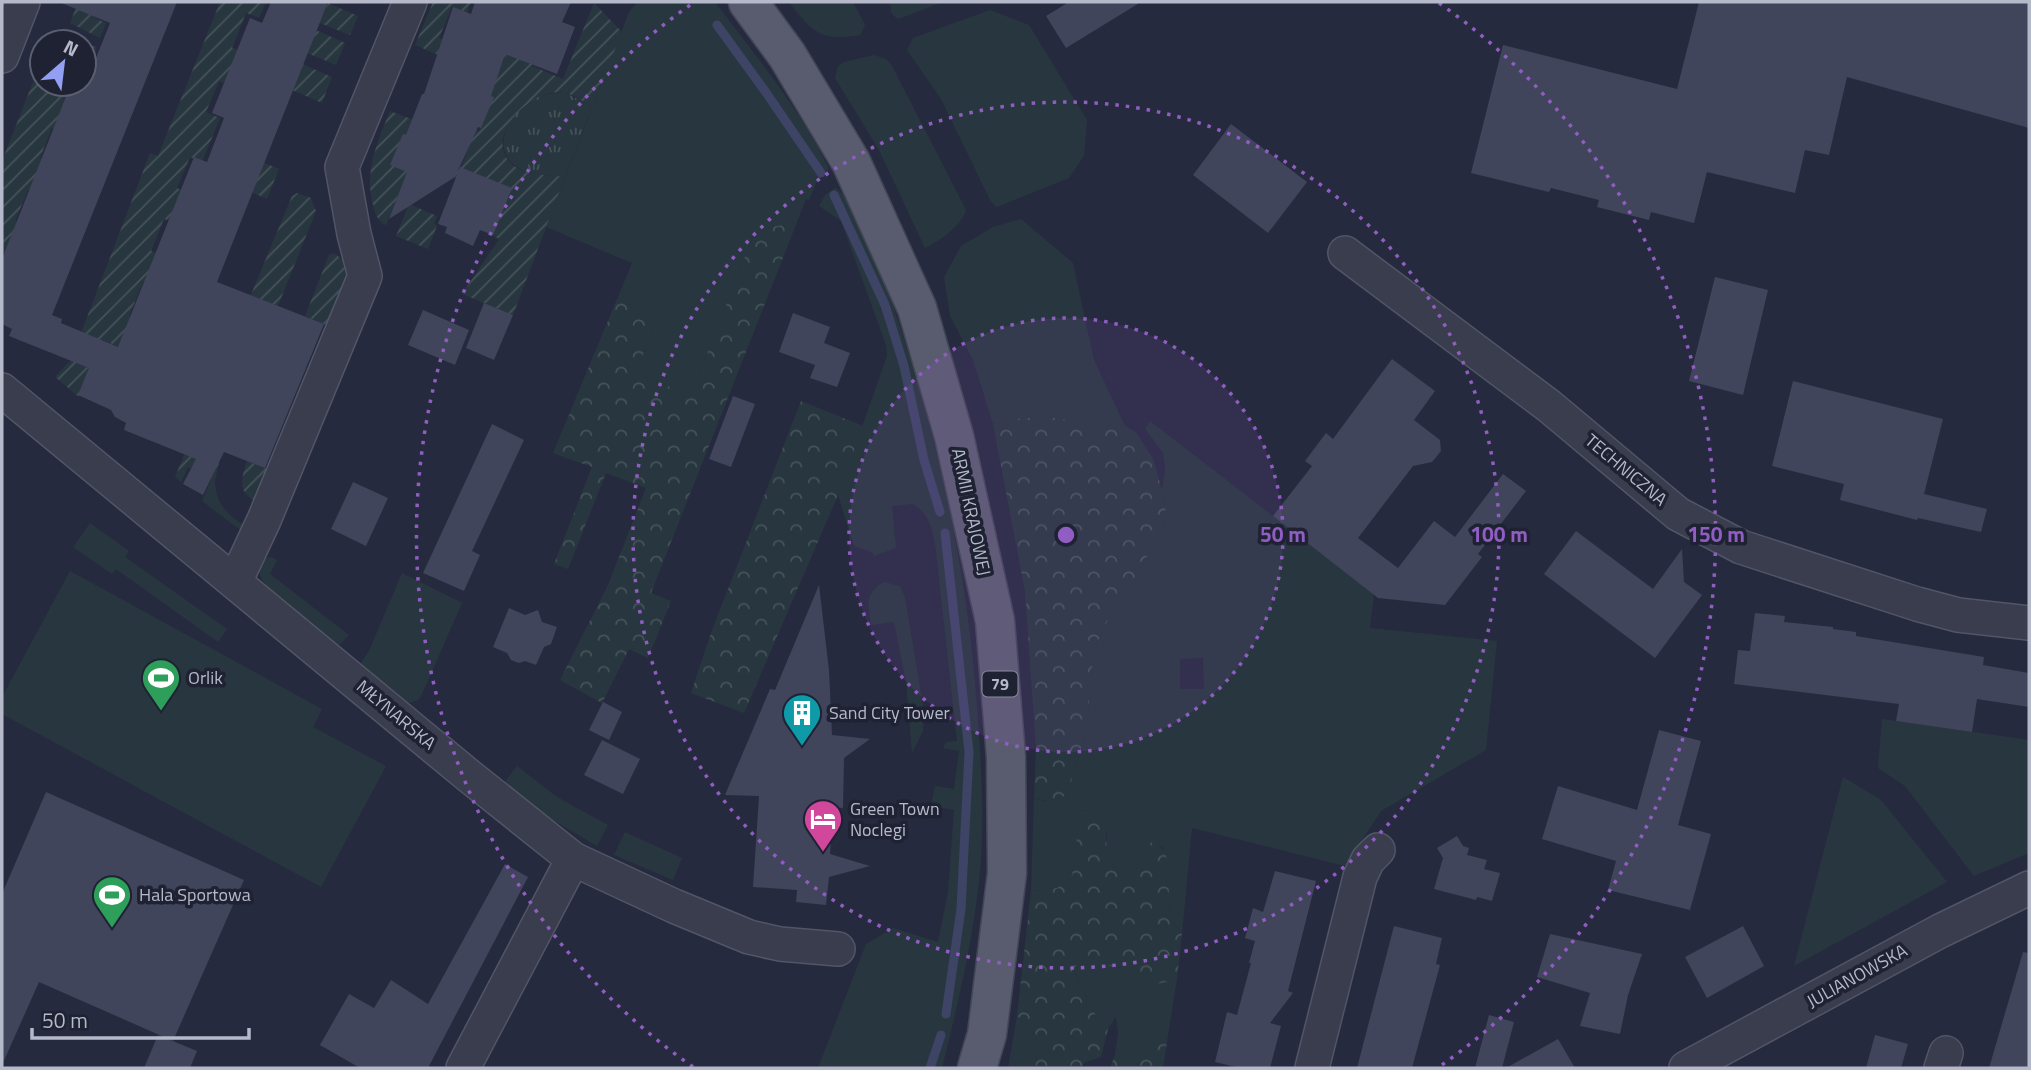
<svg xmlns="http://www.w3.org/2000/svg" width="2031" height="1070" font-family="'Titillium Web',sans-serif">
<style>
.grass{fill:#28373f;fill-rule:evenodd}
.forest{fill:url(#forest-crowns)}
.park{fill:url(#park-tufts)}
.garden{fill:url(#garden-furrows)}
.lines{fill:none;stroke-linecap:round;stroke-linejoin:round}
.stream{stroke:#3d4466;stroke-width:9}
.building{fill:#40455c}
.street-casing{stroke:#525566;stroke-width:36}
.primary-casing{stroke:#434657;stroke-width:41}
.street{stroke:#3a3d4e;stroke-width:33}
.primary{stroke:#585c6e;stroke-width:38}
.ring{fill:none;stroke:#905dc2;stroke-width:3.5;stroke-dasharray:3.5 7}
.labels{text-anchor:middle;stroke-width:7;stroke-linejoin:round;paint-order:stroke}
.shield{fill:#1f2233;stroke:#898c9c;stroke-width:2}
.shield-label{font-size:16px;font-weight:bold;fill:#b6b9c9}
.street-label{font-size:18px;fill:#b6b9c9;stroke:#1f2233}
.poi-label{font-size:18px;fill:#b6b9c9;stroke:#1f2233;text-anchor:start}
.centre{fill:#905dc2;stroke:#1f2233;stroke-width:3.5}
.ring-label{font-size:21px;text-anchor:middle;font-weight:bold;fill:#905dc2;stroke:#1f2233;stroke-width:7;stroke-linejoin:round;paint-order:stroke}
</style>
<defs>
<pattern id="forest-crowns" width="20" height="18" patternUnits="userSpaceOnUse" patternTransform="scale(1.75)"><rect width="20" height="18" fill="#28373f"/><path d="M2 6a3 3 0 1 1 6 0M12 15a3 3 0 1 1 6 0" fill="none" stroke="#455259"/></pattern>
<pattern id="park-tufts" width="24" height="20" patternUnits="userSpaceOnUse" patternTransform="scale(1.75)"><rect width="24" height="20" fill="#28373f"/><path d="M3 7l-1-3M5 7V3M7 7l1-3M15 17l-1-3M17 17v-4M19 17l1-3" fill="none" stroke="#455259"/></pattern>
<pattern id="garden-furrows" width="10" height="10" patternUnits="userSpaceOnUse" patternTransform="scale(1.75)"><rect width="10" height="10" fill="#28373f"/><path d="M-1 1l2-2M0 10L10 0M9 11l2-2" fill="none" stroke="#455259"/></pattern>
</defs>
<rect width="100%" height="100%" fill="#262a3e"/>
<g class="grass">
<path d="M637,2h78c39,52 86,108 114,167l-12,12 -8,19 -3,-1 -9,23 -26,5 -18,9 -64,163 -21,-13 -32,-13 17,-44 -9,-26 -24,-11 12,-29 -86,-36 83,-215z"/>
<path d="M789,2h64l12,23 -5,10c-39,7 -48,-3 -71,-33z"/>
<polygon points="890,2 943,2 901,18 896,18 891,12"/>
<polygon points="990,10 1029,25 1087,120 1084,156 1069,178 997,207 991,202 941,99 907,50 913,38"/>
<path d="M874,55l12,4 5,5 75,146c-5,16 -26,31 -41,38l-46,-98 -44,-72 3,-12 6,-4z"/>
<path d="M835,188c18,7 49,91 56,112 46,133 76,267 86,407 4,51 7,103 4,154 -6,71 -22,139 -39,207h-124l48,-124 27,-16 45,14 10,-50 6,-82 -23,-4 4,-20 19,3 5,-38 -16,-3 3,-6 11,-1 -22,-198c-4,-17 -6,-29 -22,-39l-21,2 4,42 -22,8 -2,-4 -18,-6 -16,-51 49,-139 -1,-11 -45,-124 -22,-15 6,-11z"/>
<polygon points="1021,219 1073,263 1094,360 1125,426 1013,419 993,424 973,360 950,316 944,277 961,246 993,227"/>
<path d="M1150,421l224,173 -4,34 127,13 -11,109 -105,61 -36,55 -153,-38 -10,106 -12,-16 -7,-70 -10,-6c-12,8 -16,20 -26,31l-15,-6 -6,-12 1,-20 -14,-33 -10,7 -5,18 -6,49 -15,12 -26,3 3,-93 10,3 24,-8 18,-63 6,-61 5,-26 13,-28 25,-35 32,-62 -5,-28 3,-20 -2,-17 -18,-24zM1203,658l1,31h-24v-30z"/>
<path d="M212,478l3,2c0,22 11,35 31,46l-6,4 -38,-29z"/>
<polygon points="90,523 129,551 125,557 227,629 218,642 116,569 112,574 73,547"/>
<polygon points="271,557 277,560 270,574 349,635 338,646 268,590 260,576 260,566 265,558"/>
<polygon points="70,571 322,709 313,727 386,766 321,887 2,714 2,697"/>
<polygon points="402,573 462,603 422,694 418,700 407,704 360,664 369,651"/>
<path d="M884,582l16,4 5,11 19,115 -1,19 -11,22 -6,-71 -12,-60 -23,3c-2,-20 -8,-31 13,-43z"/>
<polygon points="1882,719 2029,740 2029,853 1974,876 1905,786 1878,768"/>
<polygon points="517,766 557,797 608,825 597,846 553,820 504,783"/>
<polygon points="1843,777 1881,800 1947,882 1794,966"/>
<polygon points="625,832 682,858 673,880 614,855"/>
<path d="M1080,960c13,4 27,3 39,8 28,10 25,22 58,11l-10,63 -19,3 -10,10h-23l3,-23 -2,-15 -8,12c-22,-21 -20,-36 -35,-60z"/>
<path d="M1017,1016c23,19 23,24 18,52h-27z"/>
</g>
<g class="forest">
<polygon points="797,222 651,593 671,601 648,658 629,649 602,703 560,680 608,585 646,488 606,473 568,569 554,564 592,467 553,453 620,292 644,303 654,314 653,329 636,373 668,386 689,399 753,236 771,227"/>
<polygon points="801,401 863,426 838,495 744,713 691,693 711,633"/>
<polygon points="1045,417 1125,426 1136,432 1153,459 1162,490 1167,518 1135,580 1110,615 1097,643 1092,669 1086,730 1068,793 1055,803 1034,798 1036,749 1025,591 993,424 1013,419"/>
<path d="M1093,802c20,21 8,41 19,65l15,6c10,-11 14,-23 26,-32 27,17 11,48 17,74 1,7 8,14 12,19l-5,45c-35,12 -29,-1 -58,-11 -7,-3 -15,-1 -23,-3 -5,0 -11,-3 -16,-5l-7,10c15,23 13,38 35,59l-7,28 -16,5 -4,6h-46c5,-28 5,-33 -18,-52l14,-125 26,-3 15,-12 6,-49 5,-18z"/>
<polygon points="1167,1042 1163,1068 1110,1068 1115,1055 1138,1055 1148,1045"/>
</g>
<path class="park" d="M564,92l28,15 -27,70c-14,-2 -36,-1 -48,-10 -27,-17 -8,-56 14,-68 10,-4 22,-6 33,-7z"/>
<g class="garden">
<polygon points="78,2 102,2 95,18 106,23 100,38 70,23"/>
<polygon points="220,2 266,2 259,18 246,13 232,48 245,53 232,86 219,81 206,112 220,118 202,162 190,157 177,188 190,194 177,224 164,219 151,251 166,257 154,286 143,282 129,316 139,320 126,350 103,340 94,362 73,354 150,153 158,156"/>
<polygon points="433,2 471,2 467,13 452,7 439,38 454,45 448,59 415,45"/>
<polygon points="328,3 358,16 350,35 310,19 312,14 322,18"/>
<path d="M594,3l28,29 -30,75c-9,-5 -21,-14 -30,-15 -35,-3 -84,51 -45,76 13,8 34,7 48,9l-52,138 -51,-21 37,-55 -8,-4 20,-47 -40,-4 -21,-8 3,-8 7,2 7,-18 -6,-3 9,-21 9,3 14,-34 -11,-5 23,-39 28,7 -1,6 31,13z"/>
<polygon points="307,26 345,43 336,65 307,53"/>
<polygon points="84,44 97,47 89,67 84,65"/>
<polygon points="42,59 42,84 69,84 65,95 75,99 62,131 52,128 40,158 50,163 37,194 28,190 15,221 25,226 12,257 2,252 2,161"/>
<polygon points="302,64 332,77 322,103 283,86"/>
<path d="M390,111l32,12 -7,15 -12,-4 5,38 -22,53c-8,-4 -10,-9 -12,-17 -11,-35 3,-65 16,-97z"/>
<polygon points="253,158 279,169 267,199 251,192"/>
<polygon points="297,193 311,198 316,211 278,306 256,298 215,480 188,467 181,482 175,477 292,196"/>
<polygon points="409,204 437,216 434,224 437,226 428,249 396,236"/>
<path d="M334,253l9,7 11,19 -92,224c-25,-7 -22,-22 -15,-42l21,8 58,-144 -21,-9 24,-61z"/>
<polygon points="71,360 91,369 79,397 55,377"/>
</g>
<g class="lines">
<g class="stream">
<polyline points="717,25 765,91 821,173"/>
<polyline points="834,195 885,305 904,366 924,460 940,512"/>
<polyline points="945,533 969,752 961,909 946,1014"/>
<polyline points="930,1068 941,1035"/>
</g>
</g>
<g class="building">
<polygon points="59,2 177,2 52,315 62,319 61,323 118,347 194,157 207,162 224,118 212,113 250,18 262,23 271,2 328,2 217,282 324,324 265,468 224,452 203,495 183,484 196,459 124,430 126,423 115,417 111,410 78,395 89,368 9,336 12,329 2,324 2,259 71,84 84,84 84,65 92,68 110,23"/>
<polygon points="475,2 571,2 562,22 575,27 557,74 505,54 491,96 494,97 481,128 478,127 455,177 389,219 407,172 390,165 403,134 406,135 422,94 424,94 453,7 471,14"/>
<polygon points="1069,2 1141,2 1066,48 1046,16"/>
<polygon points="1699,2 2029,2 2029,128 1847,77 1829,155 1805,150 1795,193 1707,172 1694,223 1651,212 1649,220 1597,207 1599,200 1551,188 1549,192 1471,173 1503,45 1677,89"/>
<polygon points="1231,124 1307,182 1268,233 1193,175"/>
<polygon points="460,167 512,188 493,235 480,230 473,246 445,233 447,227 438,224"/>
<polygon points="1715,277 1768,290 1743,395 1689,381"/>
<polygon points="484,303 513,315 494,360 466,348"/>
<polygon points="423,310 469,330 455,365 408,345"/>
<polygon points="793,313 830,327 824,343 850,353 837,387 810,378 815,365 779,352"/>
<polygon points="1392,359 1435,391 1414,420 1440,440 1441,451 1432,462 1413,466 1358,538 1398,568 1434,521 1455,537 1503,474 1526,491 1478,554 1482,557 1445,605 1378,598 1273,516 1312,466 1305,461 1326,433 1333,439"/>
<polygon points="1793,381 1943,419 1924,494 1987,509 1981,532 1918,518 1917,520 1840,500 1844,484 1772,466"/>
<polygon points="733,396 755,404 731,467 709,459"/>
<polygon points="492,424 524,440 472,551 480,555 464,591 423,573"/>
<polygon points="353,482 388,498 366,546 331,529"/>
<polygon points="1576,531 1653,589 1682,549 1684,582 1702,595 1655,658 1544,574"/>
<polygon points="819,585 829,670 832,735 870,739 844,758 843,808 833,807 830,854 870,866 829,877 826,905 796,902 797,890 753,887 759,796 725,795 770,689 775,690"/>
<polygon points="509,608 525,615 538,610 542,622 557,627 551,644 544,647 536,665 525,661 519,663 511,660 507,653 493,647"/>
<polygon points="1755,613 1785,616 1784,622 1833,627 1833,629 1856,632 1856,636 1984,657 1983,665 2029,673 2029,707 1977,699 1972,732 1896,721 1899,704 1734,684 1738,650 1750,651"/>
<polygon points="603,702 622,712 609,740 589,730"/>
<polygon points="1659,730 1701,741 1678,825 1711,834 1690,910 1608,890 1616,861 1542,839 1558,786 1637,810"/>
<polygon points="602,740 640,759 623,794 584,775"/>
<polygon points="46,792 244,880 173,1041 39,982 2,1065 2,894"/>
<polygon points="1457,836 1463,846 1469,848 1467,855 1487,860 1484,869 1500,873 1492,901 1477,897 1476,900 1434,889 1443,858 1437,848"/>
<polygon points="505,864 528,877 428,1068 360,1068 320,1045 349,994 374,1008 391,980 428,1004"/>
<polygon points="1275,871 1316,881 1288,991 1293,993 1270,1023 1281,1026 1270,1068 1240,1068 1215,1062 1227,1012 1237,1015 1251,963 1249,963 1255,941 1245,938 1253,908 1263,912"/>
<polygon points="1394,926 1442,938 1436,964 1440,965 1412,1068 1357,1068"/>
<polygon points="1743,926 1764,966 1707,998 1685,957"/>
<polygon points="1550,934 1642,954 1628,995 1620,1034 1580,1026 1590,993 1537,977"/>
<polygon points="2023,952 2029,953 2029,1068 1989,1068"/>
<polygon points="1489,1015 1514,1022 1502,1068 1475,1068"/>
<polygon points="158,1035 197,1051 190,1068 144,1068"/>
<polygon points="1875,1035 1908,1044 1901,1068 1866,1068"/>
<polygon points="1558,1039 1575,1068 1506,1068"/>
</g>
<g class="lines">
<g class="street-casing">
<g id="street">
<polyline points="2,56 23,2"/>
<polyline points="1345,253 1549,406 1678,514 1741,547 1917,604 1958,615 2029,623"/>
<polyline points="2,390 469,776 573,859 674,906 749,937 780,944 838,949"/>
<polyline points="235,582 264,520 365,276 354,234 342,167 410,2"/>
<polyline points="463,1068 573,859"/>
<polyline points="1312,1068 1360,877 1368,860 1378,850"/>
<polyline points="1686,1068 1940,931 2029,888"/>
<polyline points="1941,1068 1946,1053"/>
</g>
</g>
<g class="primary-casing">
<polyline id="primary" points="748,2 787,55 851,162 917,308 954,436 995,621 1006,757 1007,873 987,1034 977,1068"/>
</g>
<use href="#street" class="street"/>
<use href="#primary" class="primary"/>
</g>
<circle cx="1066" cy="535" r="217" fill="#905dc2" fill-opacity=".12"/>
<g class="ring">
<circle cx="1066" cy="535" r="217"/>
<circle cx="1066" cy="535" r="433"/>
<path d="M693 1067A650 650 0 0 1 693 3M1439 3A650 650 0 0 1 1439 1067"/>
</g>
<defs>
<g id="stadium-pin" transform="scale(2.0125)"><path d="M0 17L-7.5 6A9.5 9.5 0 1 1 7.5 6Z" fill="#2e9e5b" stroke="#1f2233"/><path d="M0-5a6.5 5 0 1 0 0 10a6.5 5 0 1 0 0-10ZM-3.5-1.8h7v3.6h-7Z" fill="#fff"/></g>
<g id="building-pin" transform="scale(2.0125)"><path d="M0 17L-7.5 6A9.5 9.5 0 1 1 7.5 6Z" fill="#0f9aa8" stroke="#1f2233"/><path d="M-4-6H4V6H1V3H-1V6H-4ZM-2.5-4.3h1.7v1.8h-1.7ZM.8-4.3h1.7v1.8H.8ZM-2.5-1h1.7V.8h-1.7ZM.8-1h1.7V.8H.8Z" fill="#fff"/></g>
<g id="hotel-pin" transform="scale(2.0125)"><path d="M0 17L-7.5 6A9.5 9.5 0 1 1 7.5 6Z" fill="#d1479c" stroke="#1f2233"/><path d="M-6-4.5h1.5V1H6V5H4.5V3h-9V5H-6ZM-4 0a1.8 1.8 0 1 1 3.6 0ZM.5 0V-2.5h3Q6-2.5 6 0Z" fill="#fff"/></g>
</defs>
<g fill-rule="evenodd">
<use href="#stadium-pin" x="161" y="678"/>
<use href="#building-pin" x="802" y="713"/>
<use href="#hotel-pin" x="823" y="819"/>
<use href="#stadium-pin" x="112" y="895"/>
</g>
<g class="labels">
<rect class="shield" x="982.5" y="671.5" width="35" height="25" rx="5"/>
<g class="shield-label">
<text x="1000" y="690">79</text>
</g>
<g class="street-label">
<text transform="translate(1626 470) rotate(40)" y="6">TECHNICZNA</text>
<text transform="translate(971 512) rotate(78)" y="6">ARMII KRAJOWEJ</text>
<text transform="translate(396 715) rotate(40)" y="6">MŁYNARSKA</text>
<text transform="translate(1857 976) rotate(-29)" y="6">JULIANOWSKA</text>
</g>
<g class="poi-label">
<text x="188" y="684">Orlik</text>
<text x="829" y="719">Sand City Tower</text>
<text x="850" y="815">Green Town<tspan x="850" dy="21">Noclegi</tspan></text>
<text x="139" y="901">Hala Sportowa</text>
</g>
</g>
<circle cx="1066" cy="535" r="10" class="centre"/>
<g class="ring-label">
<text x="1283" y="542">50 m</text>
<text x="1499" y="542">100 m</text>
<text x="1716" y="542">150 m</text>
</g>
<rect width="2031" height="1070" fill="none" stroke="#b6b9c9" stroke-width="7"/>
<g transform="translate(63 63) rotate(28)"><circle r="33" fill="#1f2233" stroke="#5b5e6f" stroke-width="2"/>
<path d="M0-5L12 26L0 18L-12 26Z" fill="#929ff3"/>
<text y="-10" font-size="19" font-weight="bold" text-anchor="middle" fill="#b6b9c9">N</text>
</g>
<path d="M32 1028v10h217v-10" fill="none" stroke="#b6b9c9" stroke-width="3.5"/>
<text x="42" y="1028" font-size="21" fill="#b6b9c9" stroke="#1f2233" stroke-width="5" paint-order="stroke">50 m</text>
</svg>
